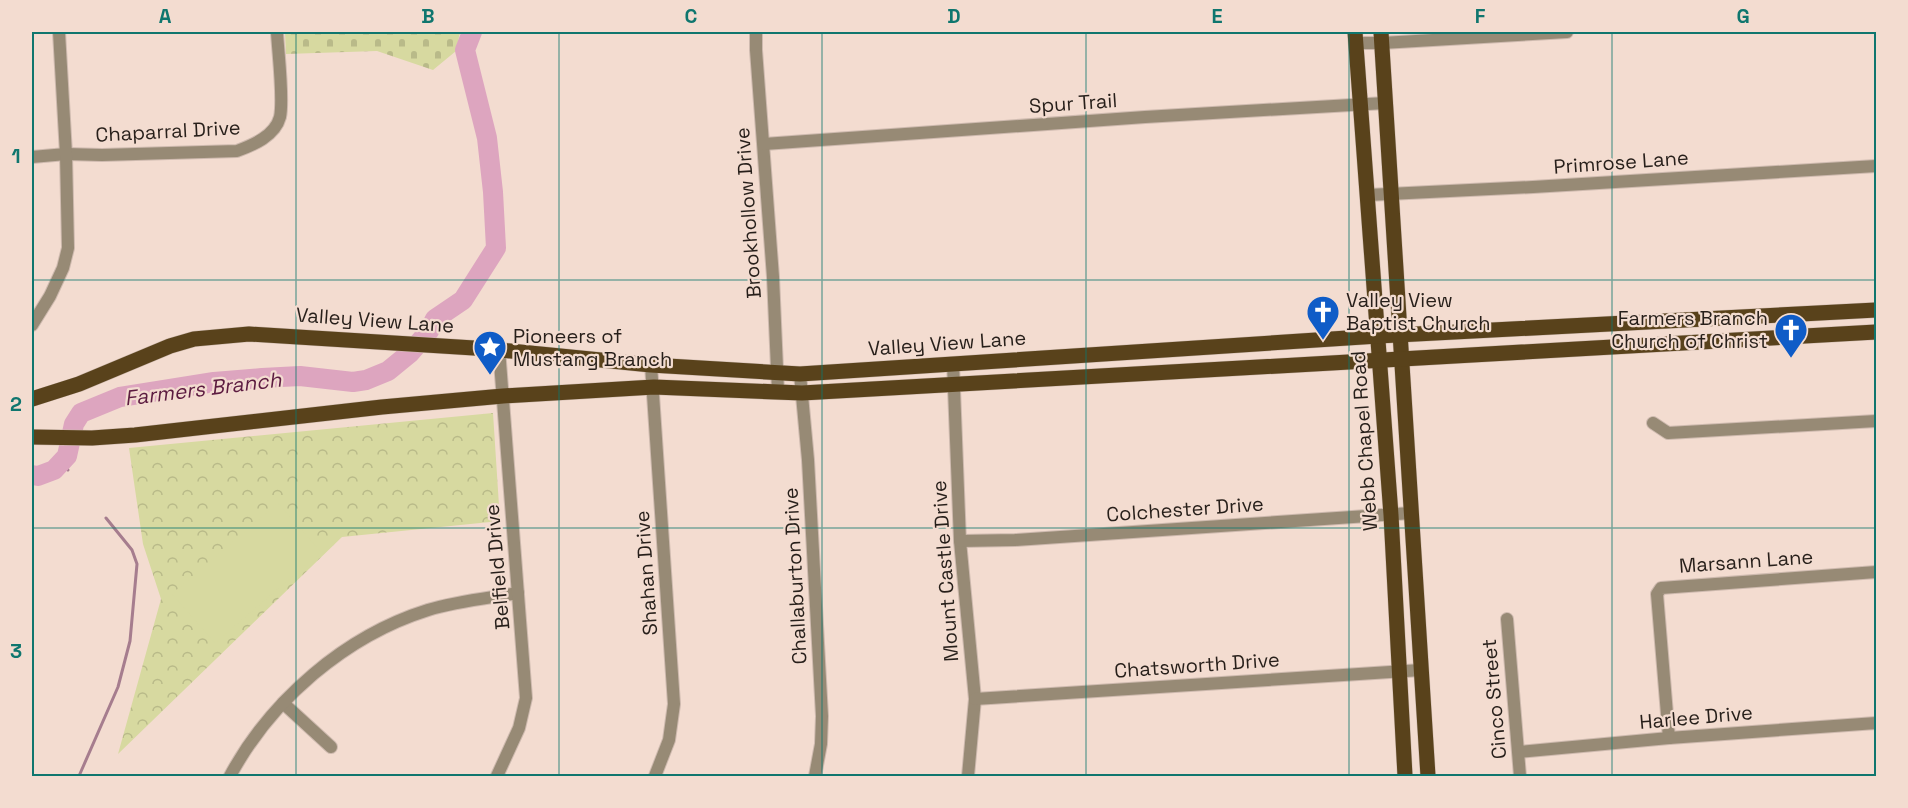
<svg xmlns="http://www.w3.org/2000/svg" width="1908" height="808" font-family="'Space Grotesk',sans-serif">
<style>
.forest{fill:url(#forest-crowns)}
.cemetery{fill:url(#cemetery-stones)}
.garden{fill:#d7d9a0}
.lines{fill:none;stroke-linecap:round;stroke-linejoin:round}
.stream{stroke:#a67d8e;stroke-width:3}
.river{stroke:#dda5bf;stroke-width:20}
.minor-casing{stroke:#cebaaf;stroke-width:14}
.major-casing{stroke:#cebaaf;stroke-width:16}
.minor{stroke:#978a75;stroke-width:12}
.major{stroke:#59421b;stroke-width:15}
.grid{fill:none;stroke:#0f766e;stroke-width:1.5;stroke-opacity:0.55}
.labels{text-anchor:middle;stroke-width:4.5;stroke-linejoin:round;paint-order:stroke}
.street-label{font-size:20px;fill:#271f1a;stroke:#f3dcd0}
.poi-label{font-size:20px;fill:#271f1a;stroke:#f3dcd0;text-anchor:start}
.water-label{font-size:21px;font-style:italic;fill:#5c1b40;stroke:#f3dcd0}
.neatline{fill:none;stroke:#0f766e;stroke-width:2}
.grid-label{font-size:20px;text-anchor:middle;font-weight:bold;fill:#0f766e}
</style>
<defs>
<pattern id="forest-crowns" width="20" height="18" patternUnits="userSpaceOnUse" patternTransform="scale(1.5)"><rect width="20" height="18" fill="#d7d9a0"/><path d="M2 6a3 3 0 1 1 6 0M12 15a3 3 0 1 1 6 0" fill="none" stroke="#b9ba89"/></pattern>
<pattern id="cemetery-stones" width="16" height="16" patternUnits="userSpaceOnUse" patternTransform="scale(1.5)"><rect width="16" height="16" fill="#d7d9a0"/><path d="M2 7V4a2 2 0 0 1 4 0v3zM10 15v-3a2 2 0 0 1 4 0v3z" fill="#b9ba89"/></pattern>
</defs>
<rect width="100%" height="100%" fill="#f3dcd0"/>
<polygon class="forest" points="493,413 500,521 342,537 118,754 161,599 143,544 129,448"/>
<polygon class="cemetery" points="285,32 460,32 456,51 433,70 377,51 286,54"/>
<polygon class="garden" points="278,503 321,552 215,643 172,594"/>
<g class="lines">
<g class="stream">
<polyline points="62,462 68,470"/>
<polyline points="79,776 118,687 130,641 137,564 132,550 106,518"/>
</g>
<polyline class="river" points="32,475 38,476 54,470 67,456 74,424 81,413 120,397 214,382 262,378 300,376 353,382 366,380 388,371 410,353 429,331 435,319 463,300 496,248 493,192 487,138 465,50 472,32"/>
<g class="minor-casing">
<g id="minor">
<polyline points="756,32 756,50 773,277 778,391"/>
<polyline points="1356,43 1382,43 1567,32"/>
<polyline points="764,144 1145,117 1385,103"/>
<path d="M32,157l34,-3 36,1 135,-4c16,-6 38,-15 43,-34 4,-18 -2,-65 -3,-85"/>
<polyline points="1368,195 1533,187 1876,166"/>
<polyline points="32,325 50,296 63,268 68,248 66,154 59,32"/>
<polyline points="953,363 960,541 975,699 968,776"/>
<polyline points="651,365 674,704 669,740 655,776"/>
<polyline points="800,374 808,460 822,716 821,744 815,776"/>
<polyline points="1653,423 1668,433 1876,421"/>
<polyline points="960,541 1015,540 1411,513"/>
<polyline points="1507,619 1520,776"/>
<polyline points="975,699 1421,670"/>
<polyline points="283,703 331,747"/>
<polyline points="1669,738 1657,594 1661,588 1876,572"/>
<polyline points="1519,752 1669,738 1876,723"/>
<path d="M230,776c41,-76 115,-140 198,-166 29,-9 61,-12 90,-17"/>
<polyline points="497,776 519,728 526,698 499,349"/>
</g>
</g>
<g class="major-casing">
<g id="major">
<polyline points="1355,32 1391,515 1405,776"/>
<polyline points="1381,32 1428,776"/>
<polyline points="32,399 79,384 170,346 194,339 249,334 490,349 651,365 800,374 1378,336 1876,310"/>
<polyline points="32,437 92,438 135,435 382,407 503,396 654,387 802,393 1876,332"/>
</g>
</g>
<use href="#minor" class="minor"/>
<use href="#major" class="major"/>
</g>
<path class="grid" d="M296,32v744M559,32v744M822,32v744M1086,32v744M1349,32v744M1612,32v744M32,280h1844M32,528h1844"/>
<defs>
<g id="church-pin" transform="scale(1.725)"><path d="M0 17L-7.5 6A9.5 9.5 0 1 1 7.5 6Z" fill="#0f5cc7" stroke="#f3dcd0"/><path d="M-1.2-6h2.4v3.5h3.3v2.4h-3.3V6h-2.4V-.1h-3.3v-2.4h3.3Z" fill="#fff"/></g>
<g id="sight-pin" transform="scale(1.725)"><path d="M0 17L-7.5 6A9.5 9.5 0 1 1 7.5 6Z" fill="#0f5cc7" stroke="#f3dcd0"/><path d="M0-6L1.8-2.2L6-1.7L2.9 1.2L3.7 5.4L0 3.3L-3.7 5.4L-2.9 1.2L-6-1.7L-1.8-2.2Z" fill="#fff"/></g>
</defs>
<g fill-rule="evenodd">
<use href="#church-pin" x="1323" y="312"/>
<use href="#church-pin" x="1791" y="330"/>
<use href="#sight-pin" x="490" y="347"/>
</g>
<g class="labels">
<g class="street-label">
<text transform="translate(1073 103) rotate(-4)" y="7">Spur Trail</text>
<text transform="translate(168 131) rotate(-3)" y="7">Chaparral Drive</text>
<text transform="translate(1621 162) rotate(-4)" y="7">Primrose Lane</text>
<text transform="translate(748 213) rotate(-94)" y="7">Brookhollow Drive</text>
<text transform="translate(375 320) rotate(4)" y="7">Valley View Lane</text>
<text transform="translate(947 343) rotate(-4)" y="7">Valley View Lane</text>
<text transform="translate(1364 441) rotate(-94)" y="7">Webb Chapel Road</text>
<text transform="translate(1185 509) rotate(-4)" y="7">Colchester Drive</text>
<text transform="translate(1746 561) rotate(-4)" y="7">Marsann Lane</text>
<text transform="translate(497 567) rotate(-95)" y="7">Belfield Drive</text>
<text transform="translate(945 571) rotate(-94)" y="7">Mount Castle Drive</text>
<text transform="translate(646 573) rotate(-94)" y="7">Shahan Drive</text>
<text transform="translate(795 576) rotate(-93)" y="7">Challaburton Drive</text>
<text transform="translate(1197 665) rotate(-4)" y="7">Chatsworth Drive</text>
<text transform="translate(1494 699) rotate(-95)" y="7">Cinco Street</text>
<text transform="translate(1696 717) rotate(-5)" y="7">Harlee Drive</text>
</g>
<g class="poi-label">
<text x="1346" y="307">Valley View<tspan x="1346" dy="23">Baptist Church</tspan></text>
<text x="1768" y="325" text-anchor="end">Farmers Branch<tspan x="1768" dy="23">Church of Christ</tspan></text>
<text x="513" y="343">Pioneers of<tspan x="513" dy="23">Mustang Branch</tspan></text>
</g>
<g class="water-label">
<text transform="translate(203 389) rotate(-7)" y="7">Farmers Branch</text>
</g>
</g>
<rect width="1908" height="808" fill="none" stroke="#f3dcd0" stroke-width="66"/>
<rect x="33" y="33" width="1842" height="742" class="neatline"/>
<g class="grid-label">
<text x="165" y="23">A</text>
<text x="428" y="23">B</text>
<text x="691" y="23">C</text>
<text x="954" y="23">D</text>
<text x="1217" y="23">E</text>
<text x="1480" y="23">F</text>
<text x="1743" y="23">G</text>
<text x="16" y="163">1</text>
<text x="16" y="411">2</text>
<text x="16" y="658">3</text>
</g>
</svg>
